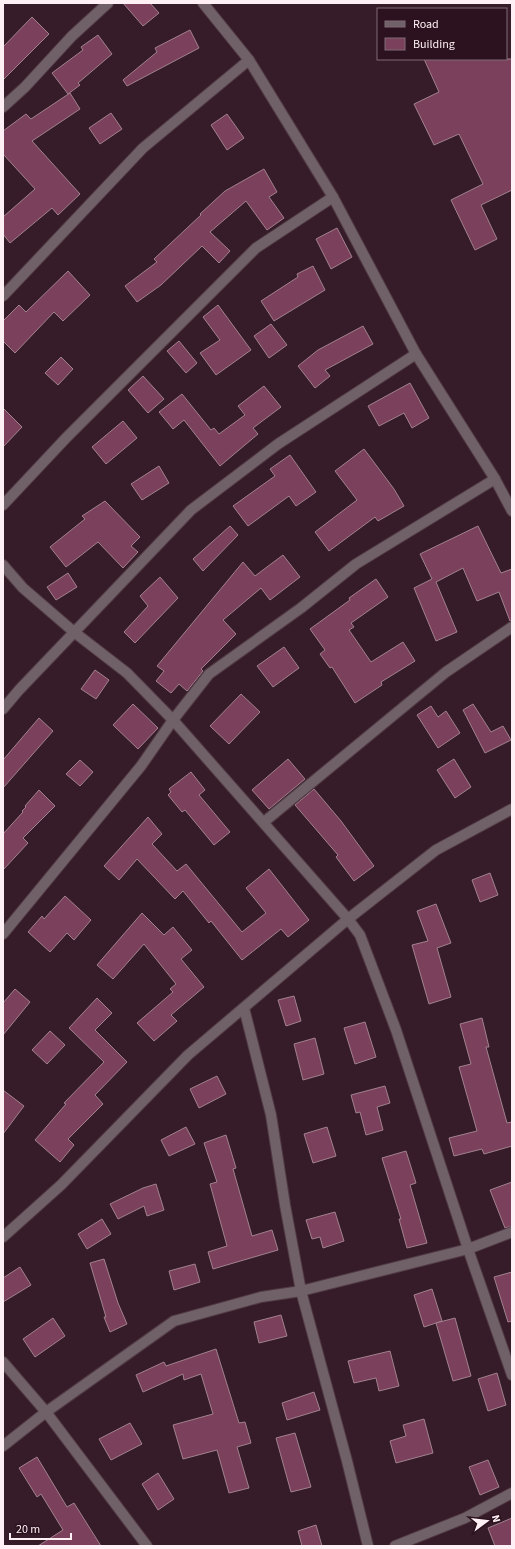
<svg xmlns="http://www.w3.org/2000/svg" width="515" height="1549" font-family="'Source Sans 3',sans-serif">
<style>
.building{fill:#7b415c;stroke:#a2818e}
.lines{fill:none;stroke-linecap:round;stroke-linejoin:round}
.minor-casing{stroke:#523a45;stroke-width:12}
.minor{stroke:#6f6167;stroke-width:10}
</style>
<rect width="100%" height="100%" fill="#361c28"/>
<g class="building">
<polygon points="123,3 150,3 159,13 143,26"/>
<polygon points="32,17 49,34 3,80 3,47"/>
<polygon points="190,30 199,48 127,86 123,80 157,52 155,48"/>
<polygon points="98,35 112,54 78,83 80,85 68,94 52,73 83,50 81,47"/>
<polygon points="424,59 512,59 512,190 481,205 497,239 475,250 451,200 483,184 459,134 434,145 414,104 439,92"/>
<polygon points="70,93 80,109 32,141 80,194 58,215 52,208 10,243 3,234 3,217 35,189 3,154 3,131 26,114 31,119"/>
<polygon points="111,113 122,129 100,144 89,128"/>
<polygon points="227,114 244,138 227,150 211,125"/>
<polygon points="264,169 277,192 269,197 284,218 267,230 246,201 210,232 230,251 219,263 202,246 161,285 137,302 125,286 157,262 154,259 201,215 200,214 225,191"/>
<polygon points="337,228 352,257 331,269 316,239"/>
<polygon points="313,266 325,290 274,321 261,301 298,277 297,274"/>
<polygon points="68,271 90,295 63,321 54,312 15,353 3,341 3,321 19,305 26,312"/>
<polygon points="218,305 251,350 216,375 200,353 220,340 203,317"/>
<polygon points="271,324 287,345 269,358 254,336"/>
<polygon points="363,326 373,344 325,370 330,376 315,388 298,366 318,350"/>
<polygon points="179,341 197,363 186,373 167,351"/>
<polygon points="61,357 73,369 58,385 45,373"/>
<polygon points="143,376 164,399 148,413 128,390"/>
<polygon points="410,383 429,418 412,428 404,413 379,426 368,406"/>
<polygon points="264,386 281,407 253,428 258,434 220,466 184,420 173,429 159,412 182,394 211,430 214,428 219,434 245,415 238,406"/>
<polygon points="3,408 22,427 3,447"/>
<polygon points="123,421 137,438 106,464 92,447"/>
<polygon points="364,449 394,489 404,506 378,521 375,517 329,551 315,532 357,500 335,471"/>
<polygon points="290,455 316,492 296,506 289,496 248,526 233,506 275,476 270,469"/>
<polygon points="159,466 169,483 142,500 131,484"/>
<polygon points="105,501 140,537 131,546 138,552 123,568 98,542 66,567 50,547 85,519 82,516"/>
<polygon points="230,526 238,535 203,571 193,559"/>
<polygon points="478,526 501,573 512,569 512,621 510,621 499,592 477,601 463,568 436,582 457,632 436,641 414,588 432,579 420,554"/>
<polygon points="283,555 300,577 270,600 261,588 223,620 236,634 201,669 203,671 187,691 179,684 171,693 156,681 164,671 157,666 243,562 255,576"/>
<polygon points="68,573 77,587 56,600 47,587"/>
<polygon points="160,577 178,598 135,643 124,632 148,606 140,596"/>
<polygon points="376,579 388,597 351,623 354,627 349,630 371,662 403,642 415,661 381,682 382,685 355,703 332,667 330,668 320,654 325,650 310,629 350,600 349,598"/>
<polygon points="284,647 299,668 273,687 257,666"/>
<polygon points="95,670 109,680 96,699 81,689"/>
<polygon points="241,694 260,712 229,744 210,726"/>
<polygon points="133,704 158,728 138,749 113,725"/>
<polygon points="473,704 491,732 503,726 511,740 485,753 463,710"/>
<polygon points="431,706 438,717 446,711 460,733 438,748 417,715"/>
<polygon points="39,718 53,731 3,788 3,760"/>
<polygon points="288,759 305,779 269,809 252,790"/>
<polygon points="454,759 471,787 455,798 437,770"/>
<polygon points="80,760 93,772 80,786 66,774"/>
<polygon points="191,772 205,790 199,795 230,832 214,845 185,810 182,812 168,795 171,792 169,789"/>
<polygon points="314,789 341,821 374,866 354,881 336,857 338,855 295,805"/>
<polygon points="39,790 55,806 23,838 28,843 3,870 3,834 23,812 22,811 26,807 25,806"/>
<polygon points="148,817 162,834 152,844 177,871 186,864 242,932 266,913 246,888 269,869 309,920 288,937 281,929 242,960 211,921 209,923 183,891 175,899 137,859 119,880 104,866"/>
<polygon points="490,873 498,895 480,902 472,880"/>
<polygon points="65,896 91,920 74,940 67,933 50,952 28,932 42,916 44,919"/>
<polygon points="436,904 451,943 437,948 451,997 429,1004 412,945 428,941 417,911"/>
<polygon points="142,913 164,935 173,927 192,950 181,959 204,987 171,1015 177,1021 154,1041 137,1023 173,992 170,989 176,984 144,944 113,979 97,965"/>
<polygon points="15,989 30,1002 3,1035 3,1003"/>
<polygon points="294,996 301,1021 286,1026 278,1000"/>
<polygon points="97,998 112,1013 95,1030 127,1062 95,1095 103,1104 68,1139 74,1145 60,1162 35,1140 66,1104 64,1103 104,1062 69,1028"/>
<polygon points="482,1018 489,1047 486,1047 507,1123 512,1122 512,1146 484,1154 482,1149 454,1156 449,1138 477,1131 459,1067 471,1064 460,1024"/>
<polygon points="365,1022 376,1057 355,1064 344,1028"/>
<polygon points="50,1031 65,1045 47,1064 32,1050"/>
<polygon points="315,1038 324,1074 303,1080 294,1044"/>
<polygon points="217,1076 226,1094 199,1108 190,1089"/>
<polygon points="385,1086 390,1103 377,1107 383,1130 366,1135 360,1112 356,1113 351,1095"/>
<polygon points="3,1090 24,1106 3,1134"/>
<polygon points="186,1127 195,1144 169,1156 161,1140"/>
<polygon points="327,1127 336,1156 313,1163 304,1134"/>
<polygon points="226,1135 236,1168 233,1169 252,1236 272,1230 278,1250 213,1269 208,1252 227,1246 210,1184 217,1182 204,1143"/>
<polygon points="406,1151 416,1183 410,1185 427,1243 407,1248 399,1219 401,1219 382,1158"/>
<polygon points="512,1182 512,1226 505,1228 490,1190"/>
<polygon points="156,1184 164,1210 147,1216 144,1206 118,1219 110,1204 143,1188"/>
<polygon points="335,1212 344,1241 323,1248 320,1237 312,1239 306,1220"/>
<polygon points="102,1219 111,1234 87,1249 78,1234"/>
<polygon points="104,1259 118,1303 127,1324 110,1332 104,1317 106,1317 90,1263"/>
<polygon points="195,1264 200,1282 174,1290 169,1271"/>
<polygon points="20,1267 31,1285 3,1302 3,1278"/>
<polygon points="512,1272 512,1321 508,1322 494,1277"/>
<polygon points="432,1289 442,1321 424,1327 414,1295"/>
<polygon points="281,1315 287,1336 259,1343 254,1322"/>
<polygon points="53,1318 65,1336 35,1357 23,1339"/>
<polygon points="455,1318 471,1376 453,1381 436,1323"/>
<polygon points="216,1349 239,1423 245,1422 251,1443 237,1447 249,1488 229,1493 217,1450 183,1459 173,1425 213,1414 201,1374 184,1380 183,1374 143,1392 136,1375 164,1362 166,1366"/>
<polygon points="390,1351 399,1386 379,1391 376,1378 354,1383 348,1361"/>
<polygon points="497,1373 506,1405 488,1411 478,1379"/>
<polygon points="314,1392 320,1410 287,1420 282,1403"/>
<polygon points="424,1419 433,1453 396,1463 390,1441 406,1436 403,1425"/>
<polygon points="130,1423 142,1444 111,1460 99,1439"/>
<polygon points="295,1433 311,1487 291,1492 276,1438"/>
<polygon points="37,1457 67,1507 74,1503 101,1546 38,1546 63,1530 41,1494 37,1497 19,1468"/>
<polygon points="488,1460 499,1487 480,1495 469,1467"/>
<polygon points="158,1473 174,1499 158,1510 142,1484"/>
<polygon points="512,1518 512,1546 495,1546 488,1528"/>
<polygon points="316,1525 322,1546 302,1546 298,1531"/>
</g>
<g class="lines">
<g class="minor-casing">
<g id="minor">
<polyline points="203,3 249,60 333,197 416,354 495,479 512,511"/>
<polyline points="3,107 25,87 72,36 108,3"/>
<polyline points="3,296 143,148 249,60"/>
<polyline points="3,505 66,438 256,248 333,197"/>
<polyline points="3,565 23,588 74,632 127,673 173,720 348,919 360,935 396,1030 468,1249 512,1375"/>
<polyline points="3,709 19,690 191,510 278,444 416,354"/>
<polyline points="264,822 446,672 512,627"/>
<polyline points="3,934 141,766 173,720 209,674 301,608 356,564 495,479"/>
<polyline points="244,1008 271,1115 285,1205 301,1291 347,1461 368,1546"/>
<polyline points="3,1237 61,1185 188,1055 348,919 436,850 512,809"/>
<polyline points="3,1362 46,1412 147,1546"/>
<polyline points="3,1446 46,1412 174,1321 261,1297 301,1291 468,1249 512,1232"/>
<polyline points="395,1546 465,1518 512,1493"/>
</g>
</g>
<use href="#minor" class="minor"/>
</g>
<rect width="515" height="1549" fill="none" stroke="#fff0f5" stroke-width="8"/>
<rect x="377" y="8" width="130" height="52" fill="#2b121e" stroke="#806b74"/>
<rect x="385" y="21" width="20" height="6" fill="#6f6167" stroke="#806b74"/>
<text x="413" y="28" font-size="12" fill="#fff0f5">Road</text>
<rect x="385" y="38" width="20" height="12" fill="#7b415c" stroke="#806b74"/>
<text x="413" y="48" font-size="12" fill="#fff0f5">Building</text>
<g transform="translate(487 1521) rotate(75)" stroke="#2b121e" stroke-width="3" paint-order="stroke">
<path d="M0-3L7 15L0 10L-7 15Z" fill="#fff0f5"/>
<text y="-6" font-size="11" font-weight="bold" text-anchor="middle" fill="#fff0f5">N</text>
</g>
<path d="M10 1533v6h61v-6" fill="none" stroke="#fff0f5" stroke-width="2"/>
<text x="16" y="1533" font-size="12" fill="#fff0f5" stroke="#2b121e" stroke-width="3" paint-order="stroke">20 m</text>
</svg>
